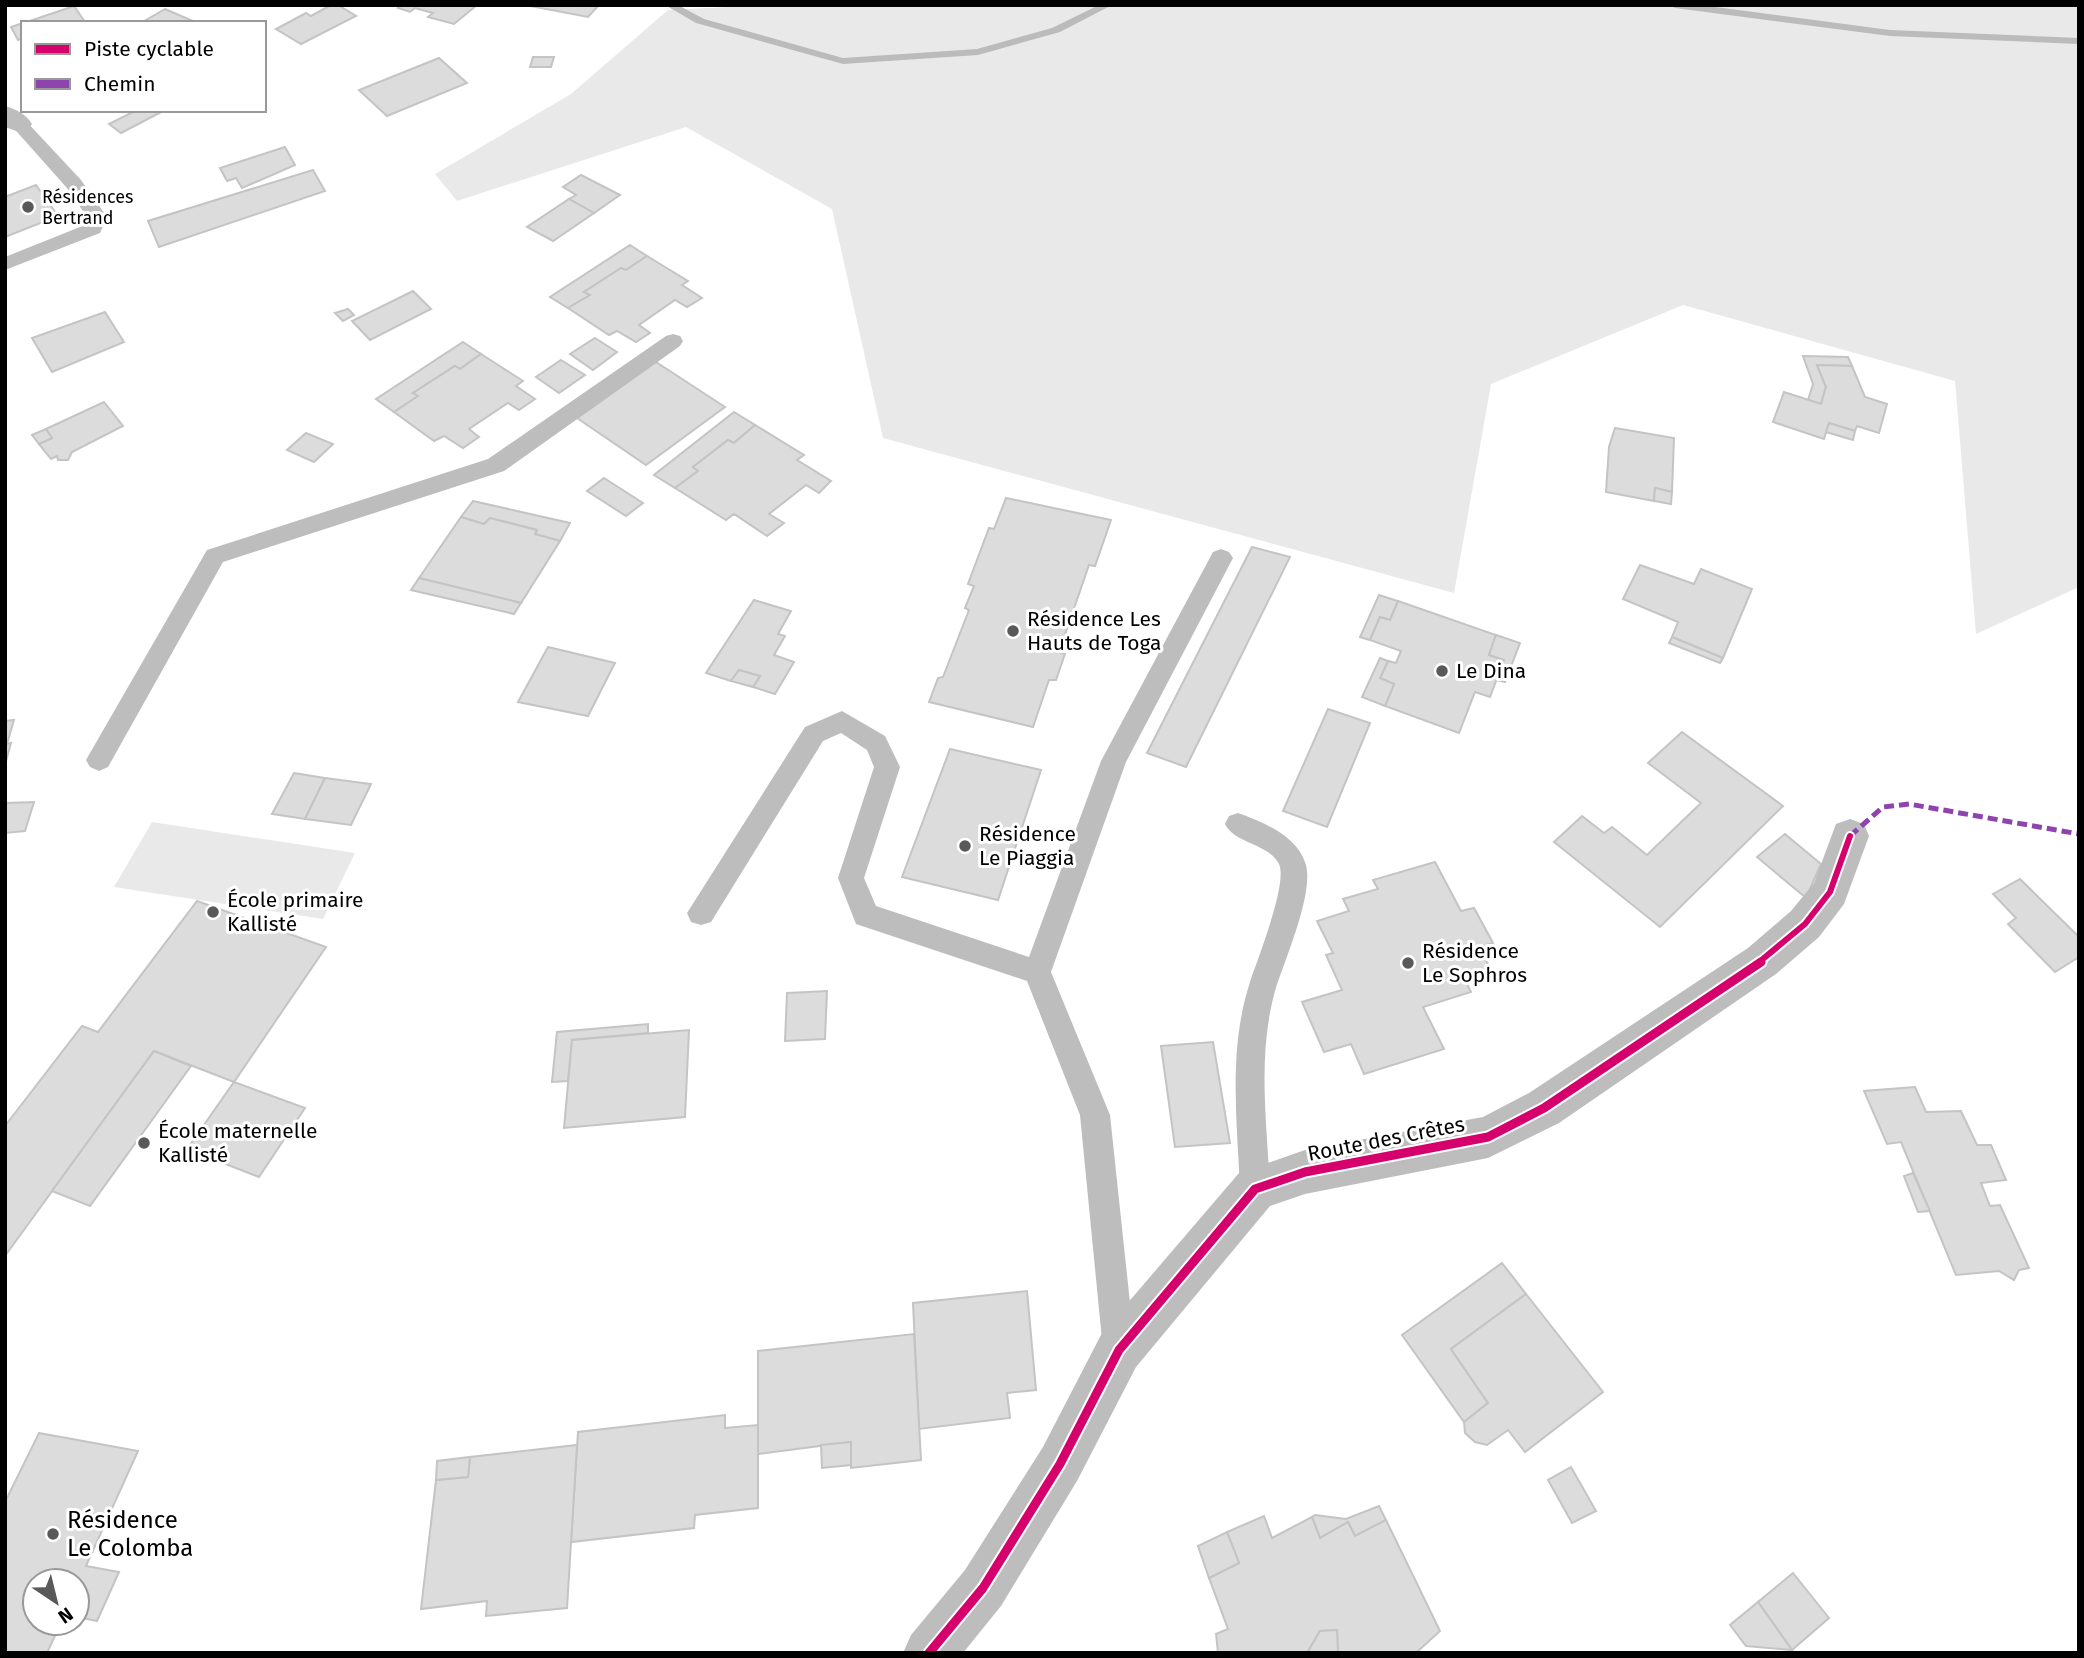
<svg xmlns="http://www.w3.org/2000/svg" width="2084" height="1658" font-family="'Fira Sans',sans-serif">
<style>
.green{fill:#e9e9e9}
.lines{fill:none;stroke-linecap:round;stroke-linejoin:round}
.stream{fill:#bbb;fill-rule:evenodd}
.building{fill:#dcdcdc;stroke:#c4c4c4;stroke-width:2}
.lane{fill:#bdbdbd;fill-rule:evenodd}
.street{fill:#bdbdbd;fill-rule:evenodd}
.quiet{stroke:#8e44ad;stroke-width:5;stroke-dasharray:10 5;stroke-linecap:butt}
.cycleway-far1-casing{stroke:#fff;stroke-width:10}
.cycleway-casing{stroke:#fff;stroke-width:13}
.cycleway-far1{stroke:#d6006c;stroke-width:6}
.cycleway{stroke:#d6006c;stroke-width:9}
.poi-dot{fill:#595959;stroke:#fff;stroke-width:2.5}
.labels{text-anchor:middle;stroke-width:6;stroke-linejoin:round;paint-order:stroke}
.far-poi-label{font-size:18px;fill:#000;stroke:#fff;text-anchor:start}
.poi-label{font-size:21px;fill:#000;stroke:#fff;text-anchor:start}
.street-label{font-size:21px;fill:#000;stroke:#fff}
.near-poi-label{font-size:24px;fill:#000;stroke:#fff;text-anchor:start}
</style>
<rect width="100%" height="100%" fill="#fff"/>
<g class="green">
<polygon points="767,5 2079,5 2079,587 1976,634 1955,381 1683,305 1491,384 1454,593 883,438 832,209 686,127 457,201 435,174 571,94 668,10"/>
<polygon points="152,822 355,853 323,919 114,887"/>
</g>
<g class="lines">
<g class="stream">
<polygon points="665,5 678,5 704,19 843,58 977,49 1052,28 1099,5 1112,5 1060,32 978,55 843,64 696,23"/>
<polygon points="1670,5 1700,5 1890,30 2079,38 2079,44 1890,36 1675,8"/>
</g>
</g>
<g class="building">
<polygon points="331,5 338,5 356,16 301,44 276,29 306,13 311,16"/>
<polygon points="402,5 477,5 454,24 428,17 433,13 415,8 410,12 398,8"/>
<polygon points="525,5 599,5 588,17"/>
<polygon points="74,6 85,22 24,23"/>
<polygon points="165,9 195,22 141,23"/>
<polygon points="23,23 23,38 18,40 11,27"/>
<polygon points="533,57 554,57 551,67 530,67"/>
<polygon points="439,58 467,83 387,116 359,90"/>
<polygon points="137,110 165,110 121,133 109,124"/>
<polygon points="285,147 295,165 242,188 236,178 227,181 220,168"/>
<polygon points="313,170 325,191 159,247 148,221"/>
<polygon points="581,175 620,195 594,213 569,199 576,195 563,187"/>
<polygon points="36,185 58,216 5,237 5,197"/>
<polygon points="569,199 594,213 553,241 527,227"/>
<polygon points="630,245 647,256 626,270 621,268 584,292 590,295 568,308 550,297"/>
<polygon points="647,256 688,281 682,285 702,298 687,307 675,300 639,325 650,333 636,342 617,331 609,335 568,308 590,295 584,292 621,268 626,270"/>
<polygon points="413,291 431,309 370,340 352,321"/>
<polygon points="348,309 354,315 343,321 335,313"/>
<polygon points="105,312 124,342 52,372 32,338"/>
<polygon points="595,338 617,352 593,370 570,354"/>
<polygon points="463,342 481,354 460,369 455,366 413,393 418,396 394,412 376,399"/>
<polygon points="481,354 523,381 516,386 535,399 519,410 508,403 469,429 479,437 463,448 444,436 434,441 394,412 418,396 413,393 455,366 460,369"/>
<polygon points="1803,356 1848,357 1852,366 1817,365 1826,387 1821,404 1808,400 1813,384"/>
<polygon points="561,360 585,375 559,393 536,377"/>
<polygon points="656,362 725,407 646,465 577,418"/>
<polygon points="1817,365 1852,366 1865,397 1887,404 1879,433 1857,426 1855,431 1829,423 1824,439 1773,422 1784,392 1821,404 1826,387"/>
<polygon points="104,402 123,426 72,452 68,460 58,460 57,456 51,459 39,444 52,438 46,429"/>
<polygon points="734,412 755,425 734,443 728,440 693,467 698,471 675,488 654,475"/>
<polygon points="1829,423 1855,431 1853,440 1826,432"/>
<polygon points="755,425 804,455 797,460 831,481 819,493 806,485 769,514 784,523 767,536 734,514 726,520 675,488 698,471 693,467 728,440 734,443"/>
<polygon points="1615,428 1674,438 1672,492 1655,488 1654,501 1606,492 1609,447"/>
<polygon points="46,429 52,438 39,444 32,435"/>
<polygon points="306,433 333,444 314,462 287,450"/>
<polygon points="604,478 643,503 626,516 587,491"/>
<polygon points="1655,488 1672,492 1671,504 1654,501"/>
<polygon points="1006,498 1111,520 1095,566 1089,565 1059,652 1065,654 1056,680 1049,680 1033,727 929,702 938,678 943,677 969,610 965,608 974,586 968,584 989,528 994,529"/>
<polygon points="473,501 570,523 560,541 535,534 537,530 490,518 484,524 461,517"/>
<polygon points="461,517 484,524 490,518 537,530 535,534 560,541 521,603 419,578"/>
<polygon points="1252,547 1290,557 1186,767 1147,753"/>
<polygon points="1640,565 1694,584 1701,569 1752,589 1723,658 1672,637 1678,622 1623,599"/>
<polygon points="419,578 521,603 514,614 411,590"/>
<polygon points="1379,595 1398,601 1390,620 1380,617 1370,640 1360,637"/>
<polygon points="754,600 791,611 778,634 785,636 774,655 794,662 775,694 753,687 760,676 739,670 731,681 706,673"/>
<polygon points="1398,601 1496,635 1489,655 1504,660 1490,697 1475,692 1459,733 1385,706 1394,684 1380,678 1388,661 1396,663 1401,651 1370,640 1380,617 1390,620"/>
<polygon points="1496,635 1520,643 1505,682 1497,680 1504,660 1489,655"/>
<polygon points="1672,637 1723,658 1720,663 1669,643"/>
<polygon points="548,647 615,663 588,716 518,702"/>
<polygon points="1380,658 1388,661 1380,678 1394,684 1385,706 1362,697"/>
<polygon points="739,670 760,676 753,687 731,681"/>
<polygon points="1328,709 1370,723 1327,827 1283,811"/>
<polygon points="14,720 7,744 11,743 5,765 5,721"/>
<polygon points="1682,732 1783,806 1660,927 1554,842 1582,816 1604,833 1612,827 1647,855 1701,803 1648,763"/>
<polygon points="950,749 1041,770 998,900 902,877"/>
<polygon points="294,773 325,778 305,819 272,814"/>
<polygon points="325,778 371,784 351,825 305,819"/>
<polygon points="34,802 25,831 5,833 6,803"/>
<polygon points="1785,834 1821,864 1806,898 1757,857"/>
<polygon points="1435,862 1461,911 1474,908 1493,943 1479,947 1491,970 1464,978 1471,992 1423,1007 1444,1049 1364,1074 1351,1044 1324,1052 1302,1002 1342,990 1326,955 1333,953 1317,921 1349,911 1343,899 1378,889 1373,880"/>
<polygon points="2020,879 2079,937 2079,957 2055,972 2008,924 2016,918 1993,894"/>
<polygon points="197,901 326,947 234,1082 154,1051 5,1256 5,1126 82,1026 98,1032"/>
<polygon points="827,991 825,1039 785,1041 787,993"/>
<polygon points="648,1024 648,1033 572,1040 568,1081 552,1082 557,1032"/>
<polygon points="689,1030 685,1117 564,1128 572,1040"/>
<polygon points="1213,1042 1230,1143 1175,1147 1161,1046"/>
<polygon points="154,1051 191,1066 90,1206 52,1191"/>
<polygon points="234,1082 305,1108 259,1177 187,1149"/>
<polygon points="1915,1087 1926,1112 1961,1111 1977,1145 1991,1145 2006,1180 1981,1183 1990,1206 2000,1205 2029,1268 2019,1270 2014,1280 1999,1271 1956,1275 1901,1142 1887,1144 1864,1091"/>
<polygon points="1913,1173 1930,1211 1918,1212 1904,1176"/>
<polygon points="1502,1263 1526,1294 1451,1349 1488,1403 1464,1422 1402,1335"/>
<polygon points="1027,1291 1036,1390 1007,1393 1010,1418 919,1429 913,1303"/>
<polygon points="1526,1294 1603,1392 1525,1452 1508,1430 1487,1445 1475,1442 1465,1433 1464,1422 1488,1403 1451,1349"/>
<polygon points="914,1334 921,1460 851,1468 851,1442 758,1454 758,1351"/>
<polygon points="725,1415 725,1428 758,1425 758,1508 695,1515 694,1528 571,1542 578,1432"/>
<polygon points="39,1433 138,1451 86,1566 119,1572 97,1621 77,1617 77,1581 35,1581 35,1623 61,1623 47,1653 5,1653 5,1502"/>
<polygon points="851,1442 851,1465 822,1468 821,1445"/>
<polygon points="577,1445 567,1608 486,1616 487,1601 421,1609 436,1480 468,1477 470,1457"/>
<polygon points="470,1457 468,1477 436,1480 437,1461"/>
<polygon points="1571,1467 1596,1511 1572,1523 1548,1480"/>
<polygon points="1379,1506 1386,1520 1355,1536 1348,1522 1320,1538 1312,1517 1315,1515 1346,1519"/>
<polygon points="1264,1516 1272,1538 1312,1517 1320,1538 1348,1522 1355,1536 1386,1520 1440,1631 1417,1652 1338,1653 1337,1630 1320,1631 1307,1653 1218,1653 1216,1634 1228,1629 1209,1578 1239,1563 1227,1532"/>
<polygon points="1227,1532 1239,1563 1209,1578 1198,1546"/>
<polygon points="1793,1573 1829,1618 1792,1650 1758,1602"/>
<polygon points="1758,1602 1792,1650 1746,1646 1730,1625"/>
<polygon points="1337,1630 1338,1653 1307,1653 1320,1631"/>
</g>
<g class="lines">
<g class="lane">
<polygon points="19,119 25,120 81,180 107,217 100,233 5,270 5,257 85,225 87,217 67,188 10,124"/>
<polygon points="673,334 680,336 683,341 680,346 504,471 223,562 108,767 99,771 90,767 86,760 90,753 207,550 488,459 666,336"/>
<polygon points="1221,549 1229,552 1233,558 1126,762 1051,972 1110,1115 1135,1350 1130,1361 1119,1366 1108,1361 1103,1350 1080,1115 1027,981 856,924 838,878 874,767 867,750 841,733 823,741 711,922 701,925 691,922 687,913 805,727 842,711 885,736 900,767 864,878 876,906 1029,957 1101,761 1213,552"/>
<path d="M1238,813c25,9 57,22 67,49 11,28 -21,99 -30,129 -18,65 -8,132 -5,198l-4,11 -11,4 -11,-4 -4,-11c-3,-69 -12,-140 10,-207 7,-21 38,-99 29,-118 -11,-21 -44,-20 -54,-40l4,-8z"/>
</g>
<g class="street">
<path d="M5,106c11,3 21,8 27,18l-4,6 -9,2 -14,-5z"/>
<polygon points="1850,819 1864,824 1869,836 1844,904 1819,937 1776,974 1559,1123 1488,1158 1305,1194 1270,1206 1136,1367 1077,1481 1001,1606 963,1653 903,1653 911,1635 965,1570 1043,1447 1102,1333 1239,1173 1305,1150 1483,1117 1529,1093 1748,948 1791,911 1814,883 1836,824"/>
</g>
<polyline class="quiet" points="1850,836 1883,807 1909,804 2079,834"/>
<g class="cycleway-far1-casing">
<polyline id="cycleway-far1" points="1758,963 1805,924 1830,892 1850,836"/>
</g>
<g class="cycleway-casing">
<polyline id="cycleway" points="929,1653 983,1588 1060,1464 1119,1350 1255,1189 1305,1172 1488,1137 1544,1108 1761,962"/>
</g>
<use href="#cycleway-far1" class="cycleway-far1"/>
<use href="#cycleway" class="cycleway"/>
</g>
<g class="poi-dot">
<circle cx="28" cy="207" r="7"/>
<circle cx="1013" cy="631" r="7"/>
<circle cx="1442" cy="671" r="7"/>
<circle cx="965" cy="846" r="7"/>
<circle cx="213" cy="912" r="7"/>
<circle cx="1408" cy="963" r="7"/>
<circle cx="144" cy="1143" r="7"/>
<circle cx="53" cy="1534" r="7"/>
</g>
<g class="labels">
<g class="far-poi-label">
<text x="42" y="203">Résidences<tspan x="42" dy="21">Bertrand</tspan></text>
</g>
<g class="poi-label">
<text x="1027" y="626">Résidence Les<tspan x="1027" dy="24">Hauts de Toga</tspan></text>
<text x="1456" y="678">Le Dina</text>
<text x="979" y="841">Résidence<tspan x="979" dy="24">Le Piaggia</tspan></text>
<text x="227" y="907">École primaire<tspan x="227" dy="24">Kallisté</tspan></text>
<text x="1422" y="958">Résidence<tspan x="1422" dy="24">Le Sophros</tspan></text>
<text x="158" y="1138">École maternelle<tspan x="158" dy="24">Kallisté</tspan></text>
</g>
<g class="street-label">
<text transform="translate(1386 1139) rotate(-11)" y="7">Route des Crêtes</text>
</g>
<g class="near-poi-label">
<text x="67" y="1528">Résidence<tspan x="67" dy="28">Le Colomba</tspan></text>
</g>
</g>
<rect width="2084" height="1658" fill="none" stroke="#000000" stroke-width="14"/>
<rect x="21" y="21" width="245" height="91" fill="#ffffff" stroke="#999999" stroke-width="2"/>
<rect x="35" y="44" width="35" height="10" fill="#d6006c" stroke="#999999" stroke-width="2"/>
<text x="84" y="56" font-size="21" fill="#000000">Piste cyclable</text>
<rect x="35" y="79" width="35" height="10" fill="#8e44ad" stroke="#999999" stroke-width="2"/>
<text x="84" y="91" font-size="21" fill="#000000">Chemin</text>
<g transform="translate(56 1602) rotate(145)"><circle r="33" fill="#ffffff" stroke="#999999" stroke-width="2"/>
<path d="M0-5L12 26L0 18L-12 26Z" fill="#595959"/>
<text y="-10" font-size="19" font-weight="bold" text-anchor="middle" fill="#000000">N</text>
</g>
</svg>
